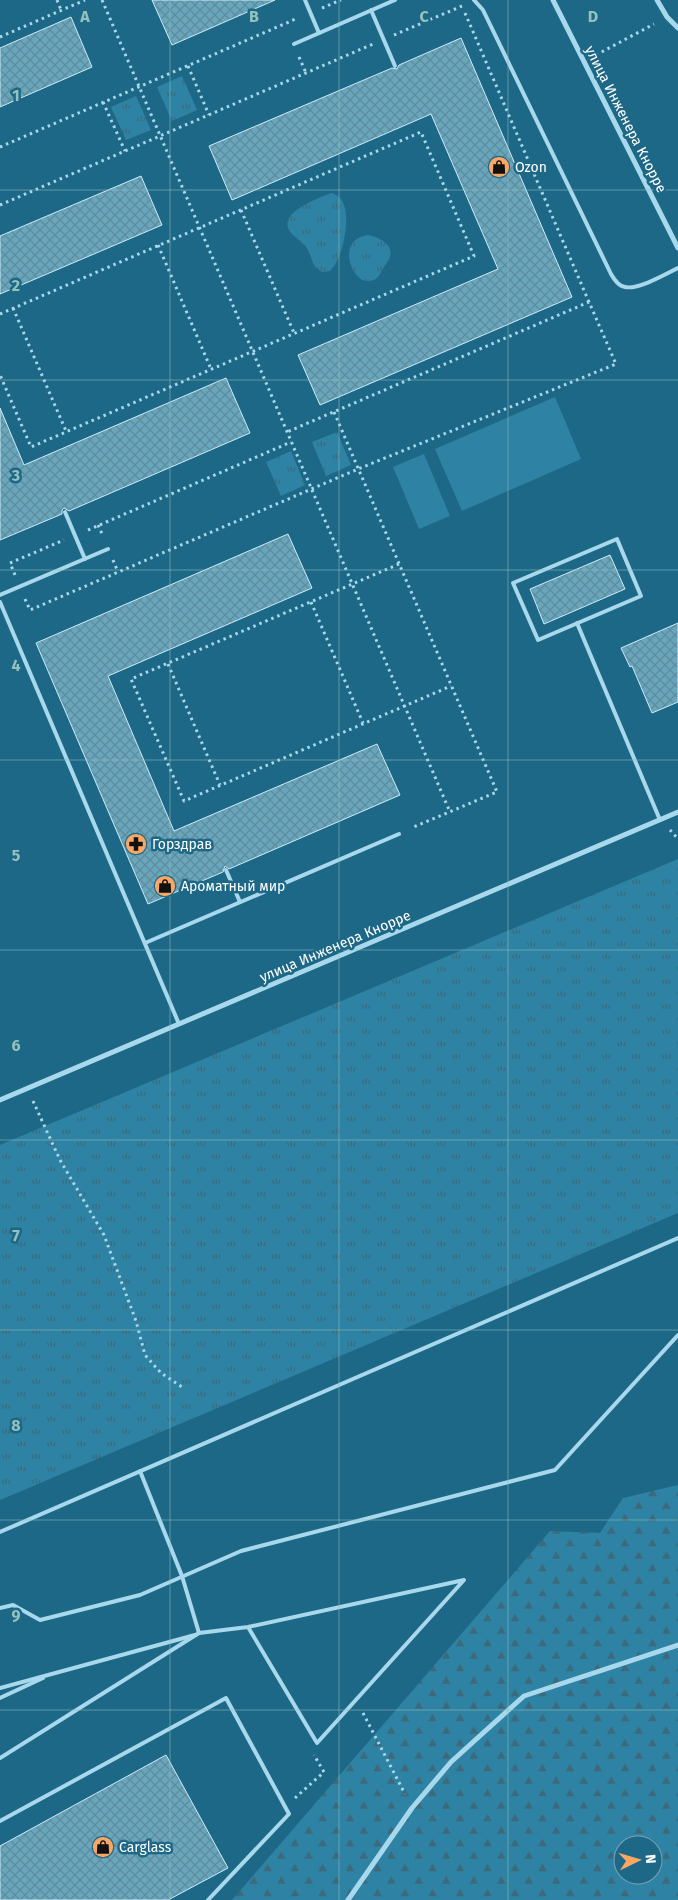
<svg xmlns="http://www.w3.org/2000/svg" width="678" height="1900" font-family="'Fira Sans',sans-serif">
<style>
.grass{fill:url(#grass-tufts)}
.forest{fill:url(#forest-firs);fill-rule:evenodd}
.pitch{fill:#2e82a3}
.building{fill:url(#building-cross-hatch);stroke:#ccecf8}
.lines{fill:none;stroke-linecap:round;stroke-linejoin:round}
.path{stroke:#a7d8eb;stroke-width:3;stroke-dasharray:2.5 4;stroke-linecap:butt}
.lane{stroke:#a7d8eb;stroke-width:4}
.street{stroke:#a7d8eb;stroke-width:5}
.grid{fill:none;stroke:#93c1be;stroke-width:1;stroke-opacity:0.55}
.labels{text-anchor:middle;stroke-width:5;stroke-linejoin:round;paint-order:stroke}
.street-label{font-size:14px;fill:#fff;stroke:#1e6887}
.poi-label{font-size:14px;fill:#fff;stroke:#1e6887;text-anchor:start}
.grid-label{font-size:16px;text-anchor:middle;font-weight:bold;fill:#93c1be;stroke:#1e6887;stroke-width:5;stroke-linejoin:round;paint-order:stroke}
</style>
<defs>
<pattern id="grass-tufts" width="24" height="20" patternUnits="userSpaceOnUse" patternTransform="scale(1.25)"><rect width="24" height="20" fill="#2e82a3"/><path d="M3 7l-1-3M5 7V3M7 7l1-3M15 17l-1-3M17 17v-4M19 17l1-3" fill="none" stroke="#3c6a7c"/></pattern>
<pattern id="forest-firs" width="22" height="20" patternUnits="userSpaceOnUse" patternTransform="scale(1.25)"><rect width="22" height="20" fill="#2e82a3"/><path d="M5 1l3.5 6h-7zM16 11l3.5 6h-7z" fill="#3c6a7c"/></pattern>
<pattern id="building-cross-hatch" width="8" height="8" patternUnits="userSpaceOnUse" patternTransform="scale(1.25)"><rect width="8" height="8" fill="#68a6bd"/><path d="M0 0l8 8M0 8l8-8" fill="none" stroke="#608b9b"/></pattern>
</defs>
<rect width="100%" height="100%" fill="#1e6887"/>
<g class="grass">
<polygon points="182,76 197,110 172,121 157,87"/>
<polygon points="136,96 151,130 126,140 111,107"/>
<path d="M331,193c3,1 6,2 8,4 15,13 4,62 -9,74l-8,1c-12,-7 -9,-15 -16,-25 -5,-7 -13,-10 -17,-17 -10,-18 30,-32 42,-37z"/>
<path d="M368,235c10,2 26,9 22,22 -1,3 -4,7 -6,10 -2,3 -4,8 -6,10 -22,20 -47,-38 -10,-42z"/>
<polygon points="337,432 351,465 326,476 312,442"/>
<polygon points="291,451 305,485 281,496 266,462"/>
<polygon points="678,859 678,1213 0,1500 0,1145"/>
</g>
<path class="forest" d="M678,1485v415h-446l318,-369 50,2 23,-35zM623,1845h30v30h-30z"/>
<g class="pitch">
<polygon points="555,397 581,459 462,511 435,449"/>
<polygon points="424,454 450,516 419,529 393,467"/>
</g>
<g class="building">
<polygon points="152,0 275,0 172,45"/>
<polygon points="71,17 92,67 0,107 0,48"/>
<polygon points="461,38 572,297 320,405 298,355 498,269 431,114 232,200 209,146 392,68 397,69 399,65"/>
<polygon points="141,176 162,225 0,294 0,236"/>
<polygon points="226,378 250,433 69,511 64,508 62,510 62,514 0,540 0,408 24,465"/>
<polygon points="288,534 312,588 108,676 174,831 377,744 400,795 229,869 225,866 223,872 148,904 36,643"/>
<polygon points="610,555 625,589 544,624 530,589"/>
<polygon points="678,623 678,702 652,713 632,666 630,667 621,648"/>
<polygon points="166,1755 228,1868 168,1900 0,1900 0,1846"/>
</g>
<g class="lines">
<g class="path">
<polyline points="57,0 61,10"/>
<polyline points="102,0 450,812"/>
<polyline points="322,8 341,0"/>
<polyline points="465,13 589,302"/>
<polyline points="394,35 462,6"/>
<polyline points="0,37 85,0"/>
<polyline points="596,55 654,24"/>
<polyline points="299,57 306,73"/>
<polyline points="188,66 209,115"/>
<polyline points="103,102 125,151"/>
<polyline points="0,147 298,18"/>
<polyline points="0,205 373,44"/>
<polyline points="241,210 294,333"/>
<polyline points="158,245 211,369"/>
<polyline points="13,308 66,431"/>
<polyline points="0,314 421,132 474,256 31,447 0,375"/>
<polyline points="334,412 497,792 411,828"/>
<polyline points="98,525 103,536"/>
<polyline points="88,530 291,442"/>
<polyline points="113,560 118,572"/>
<polyline points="399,564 131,679 184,801 451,686"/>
<polyline points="15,575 10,563 64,540"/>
<polyline points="25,599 30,610 358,469 616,364 589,302 287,432"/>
<polyline points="311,602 363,723"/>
<polyline points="168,664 220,785"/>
<polyline points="670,830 678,839"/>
<polyline points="33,1101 60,1160 104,1235 136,1321 145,1355 161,1373 182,1387"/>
<polyline points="363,1713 405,1794"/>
<polyline points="295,1798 324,1772 314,1755"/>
</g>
<g class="lane">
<polyline points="305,0 319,33"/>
<path d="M474,0l9,10 128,264c3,5 7,12 14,13 13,3 41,-13 53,-19"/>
<polyline points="371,10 395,66"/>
<polyline points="294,44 395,0"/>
<polyline points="65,512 85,559"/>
<polygon points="617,539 641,596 538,640 513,583"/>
<polyline points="0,595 108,549"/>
<polyline points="0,602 179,1024"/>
<polyline points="577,623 660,820"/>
<polyline points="226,870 240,902"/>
<polyline points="145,943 399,834"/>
<polyline points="140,1471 182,1576 199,1633 248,1627 464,1580 317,1743 248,1627"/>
<polyline points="0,1532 678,1238"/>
<polyline points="0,1608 13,1605 40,1620 140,1595 241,1551 555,1470 678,1335"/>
<polyline points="0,1688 195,1635"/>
<polyline points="0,1698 43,1678"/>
<polyline points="0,1758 199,1633"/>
<polyline points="0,1821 226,1698 289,1814 208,1900"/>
</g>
<g class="street">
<polyline points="553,0 678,248"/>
<polyline points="657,0 667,17 678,28"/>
<polyline points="0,1100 678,812"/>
<polyline points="348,1900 412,1808 451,1762 524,1696 678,1645"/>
</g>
</g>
<path class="grid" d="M170,0v1900M339,0v1900M508,0v1900M0,190h678M0,380h678M0,570h678M0,760h678M0,950h678M0,1140h678M0,1330h678M0,1520h678M0,1710h678"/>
<defs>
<g id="shop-disc" transform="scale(1.125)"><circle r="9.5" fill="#faa766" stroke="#1e6887"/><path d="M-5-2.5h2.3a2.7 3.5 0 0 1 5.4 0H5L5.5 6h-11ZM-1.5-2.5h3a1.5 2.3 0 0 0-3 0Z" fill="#111"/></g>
<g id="pharmacy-disc" transform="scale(1.125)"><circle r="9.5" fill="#faa766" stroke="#1e6887"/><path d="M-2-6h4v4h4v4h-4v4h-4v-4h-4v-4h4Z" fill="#111"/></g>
</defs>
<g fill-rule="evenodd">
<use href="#shop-disc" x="499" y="167"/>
<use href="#pharmacy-disc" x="136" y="844"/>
<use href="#shop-disc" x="165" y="886"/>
<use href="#shop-disc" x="103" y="1847"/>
</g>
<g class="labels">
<g class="street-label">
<text transform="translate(626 119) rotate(63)" y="5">улица Инженера Кнорре</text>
<text transform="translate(335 946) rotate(-23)" y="5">улица Инженера Кнорре</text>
</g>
<g class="poi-label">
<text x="515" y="172">Ozon</text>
<text x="152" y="849">Горздрав</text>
<text x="181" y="891">Ароматный мир</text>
<text x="119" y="1852">Carglass</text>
</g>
</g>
<g class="grid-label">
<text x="85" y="22">A</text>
<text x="254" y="22">B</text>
<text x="424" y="22">C</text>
<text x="593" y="22">D</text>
<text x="16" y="101">1</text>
<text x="16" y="291">2</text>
<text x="16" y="481">3</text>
<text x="16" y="671">4</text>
<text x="16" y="861">5</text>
<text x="16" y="1051">6</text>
<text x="16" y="1241">7</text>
<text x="16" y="1431">8</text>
<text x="16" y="1621">9</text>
</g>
<g transform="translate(638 1860) rotate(85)"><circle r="24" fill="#1e6887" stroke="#78a4b7"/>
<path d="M0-4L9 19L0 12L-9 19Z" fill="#faa766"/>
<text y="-8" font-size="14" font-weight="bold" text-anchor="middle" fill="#ffffff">N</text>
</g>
</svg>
